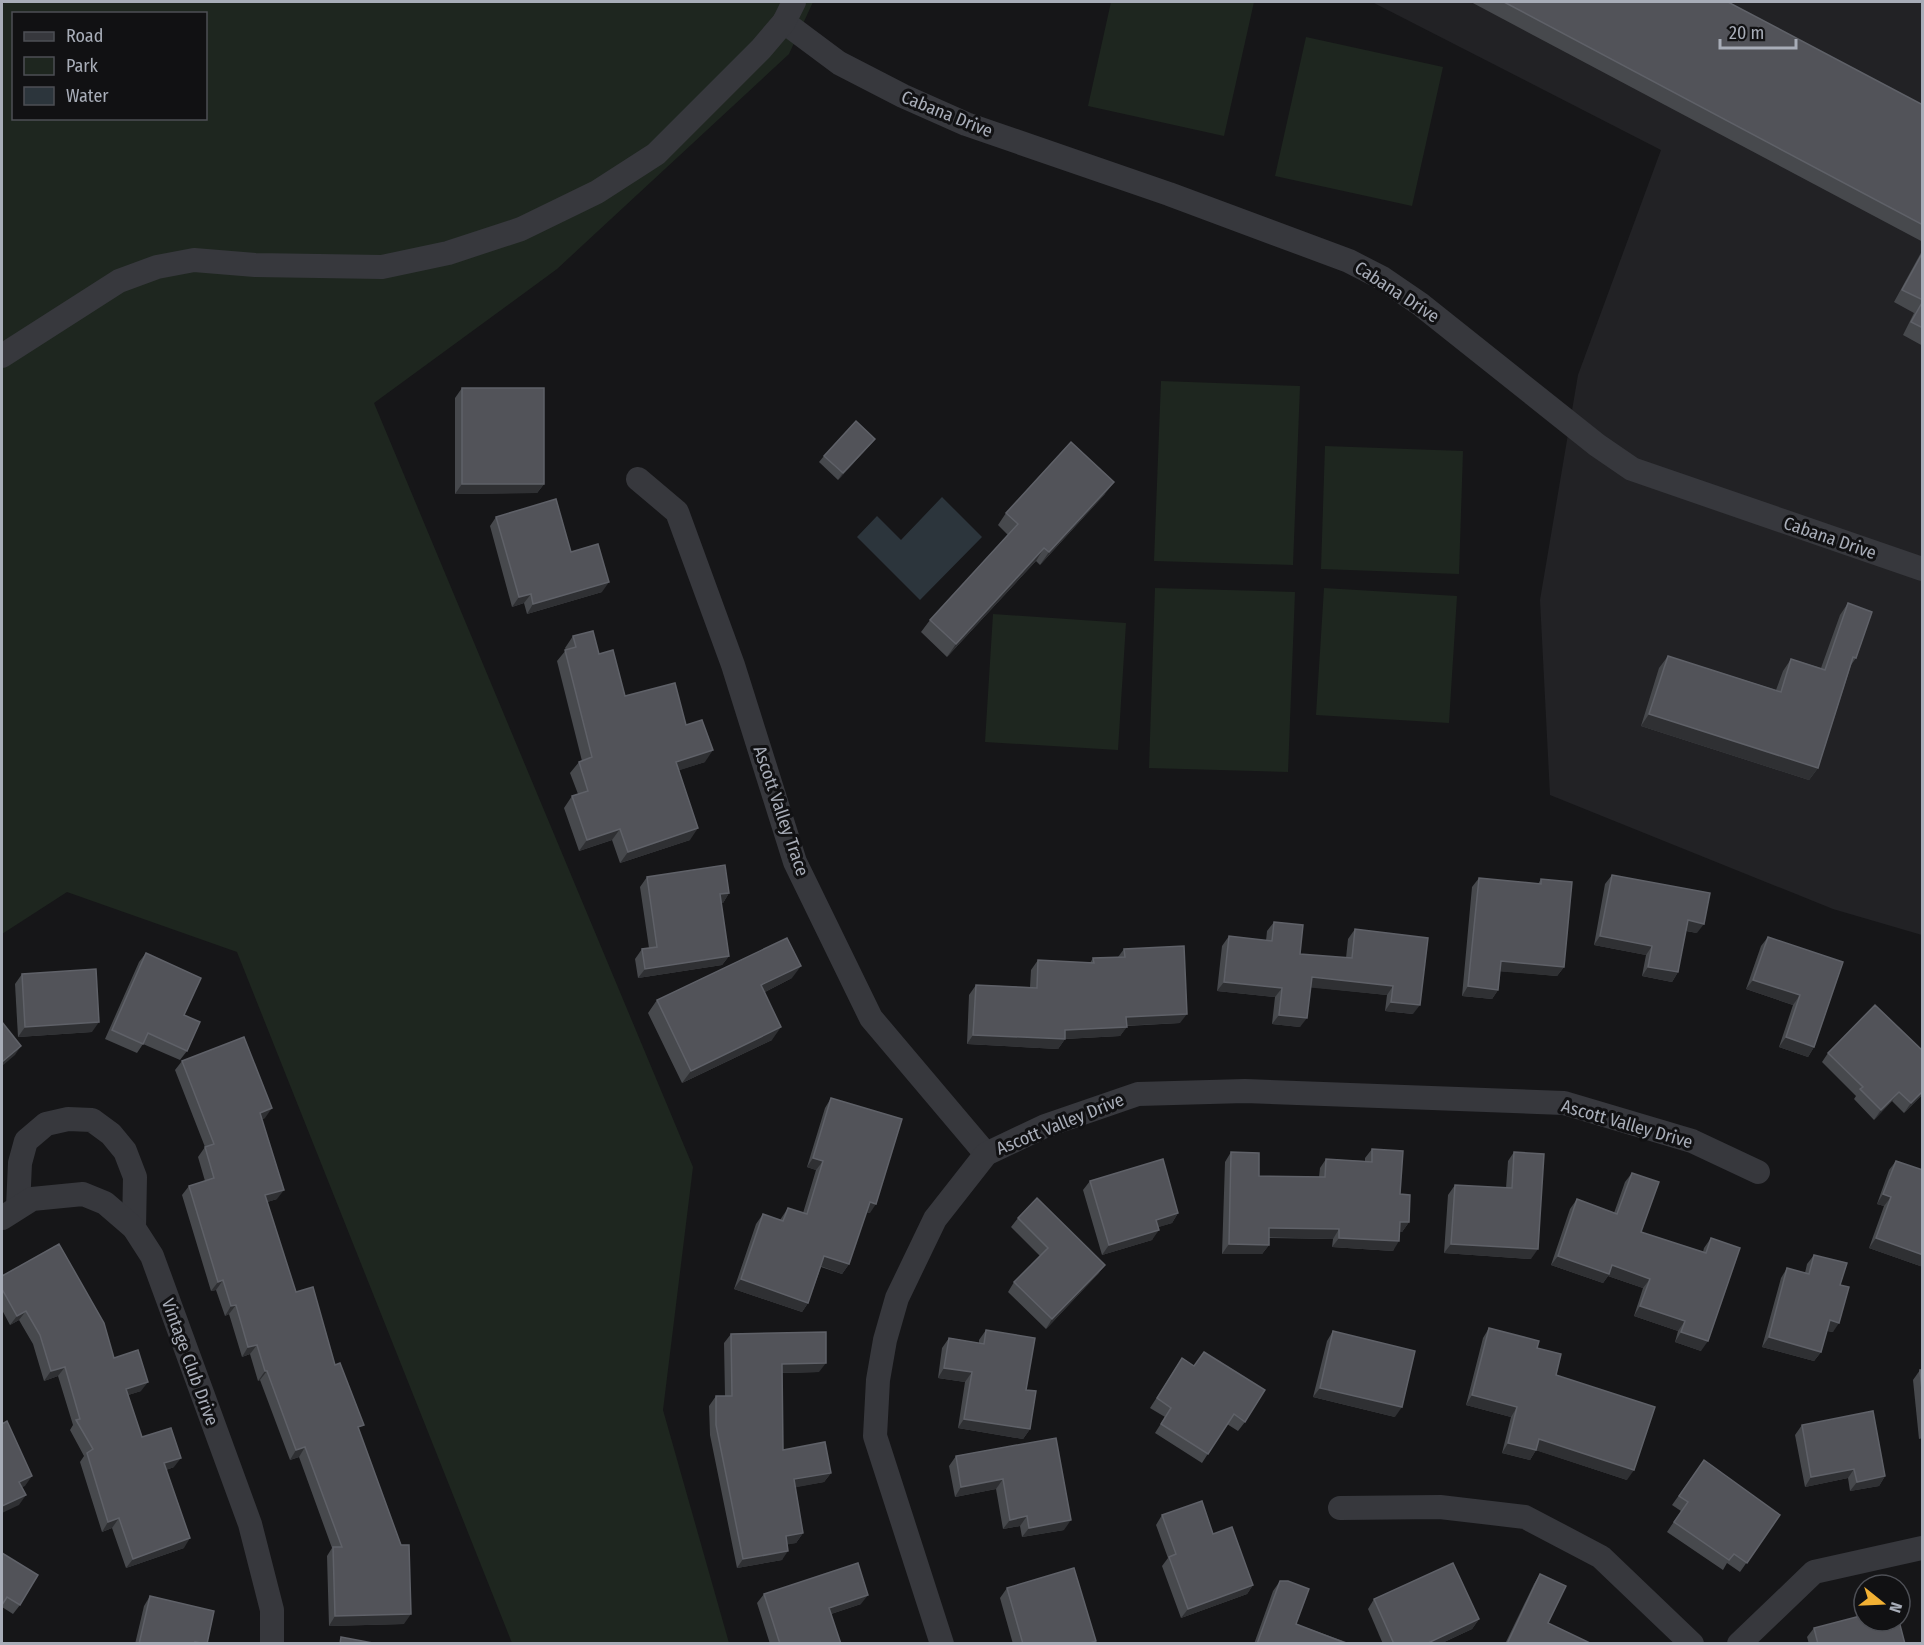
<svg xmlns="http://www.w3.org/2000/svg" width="1924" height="1645" font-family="'Fira Sans Condensed',sans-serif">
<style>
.built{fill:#222225}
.green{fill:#1e261f;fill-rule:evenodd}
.water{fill:#2c353c}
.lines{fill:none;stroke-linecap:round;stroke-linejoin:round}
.street{stroke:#37383d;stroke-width:24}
.wall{fill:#47494d}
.shaded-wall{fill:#2f3033}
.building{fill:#525359;stroke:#5f6168;stroke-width:1.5}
.labels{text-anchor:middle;stroke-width:6;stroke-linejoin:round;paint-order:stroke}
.street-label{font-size:18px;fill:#a8adb8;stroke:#111113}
</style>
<rect width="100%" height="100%" fill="#161618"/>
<polygon class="built" points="1372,2 1922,2 1922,935 1833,909 1550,795 1540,600 1578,375 1661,150"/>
<g class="green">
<path d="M9,2h804l-24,52 -232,215 -183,134 319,764 -30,243 66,233h-217l-275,-691 -170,-60 -65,42v-930zM14,14h192v104h-192z"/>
<polygon points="1111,2 1254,2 1224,136 1088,106"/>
<polygon points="1306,37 1443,67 1412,206 1275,176"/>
<polygon points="1161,381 1300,386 1293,565 1154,561"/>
<polygon points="1325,446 1463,451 1459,574 1321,569"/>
<polygon points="1155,588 1295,592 1288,772 1149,768"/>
<polygon points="1324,588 1457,596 1449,723 1316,715"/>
<polygon points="993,614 1126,623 1118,750 985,742"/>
</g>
<polygon class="water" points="942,497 982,537 920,600 857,537 877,516 901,540"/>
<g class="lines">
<g class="street">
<polyline points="784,22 839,63 903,96 966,124 1169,194 1349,261 1382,278 1420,304 1597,445 1632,469 1922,569"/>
<polyline points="2,356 119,281 157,267 194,260 255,265 382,267 448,253 521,229 597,192 656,154 761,49 784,22 794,2"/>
<polyline points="638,479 677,512 733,665 795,862 871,1018 986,1154"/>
<polyline points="18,1207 20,1163 26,1141 46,1124 68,1119 92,1120 111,1134 125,1151 135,1177 134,1228"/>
<polyline points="2,1218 32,1199 83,1194 105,1203 134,1228 152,1256 250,1524 272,1610 272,1644"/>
<polyline points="1340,1508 1440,1507 1525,1517 1601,1557 1692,1644"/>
<polyline points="942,1644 875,1436 878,1380 885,1340 897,1298 935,1219 986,1154 1045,1126 1138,1094 1245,1091 1564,1103 1692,1141 1758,1172"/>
<polyline points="1739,1644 1814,1572 1922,1548"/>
</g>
</g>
<g class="wall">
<polygon points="1471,2 1728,2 1923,105 1923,242"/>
<polygon points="1923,249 1923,346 1903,335 1914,313 1894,302"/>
<polygon points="462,388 544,484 537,493 455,494 455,398"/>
<polygon points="875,439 870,445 838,480 819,462 824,456"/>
<polygon points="1105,494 1040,565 1036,561 947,657 921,632 930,620 1008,535 998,525 1006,513"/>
<polygon points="496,517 571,552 602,592 527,614 524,603 512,607 490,526"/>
<polygon points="1848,603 1856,658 1851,665 1818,768 1809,780 1641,726 1659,668 1668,656 1776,690 1783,671 1791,659 1821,668 1840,615"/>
<polygon points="573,636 599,654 625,696 686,725 705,762 679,770 690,840 620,863 612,840 579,851 564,808 572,796 578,794 570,773 579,762 582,761 557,661 566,650 565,648"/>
<polygon points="1612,875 1697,933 1686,931 1678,972 1672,982 1642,976 1646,955 1594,945 1605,884"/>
<polygon points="647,877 729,893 723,903 721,903 729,956 722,965 638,978 635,959 642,949 649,948 640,887"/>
<polygon points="1479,878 1538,884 1541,879 1564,967 1557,976 1500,971 1498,990 1492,999 1462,996 1472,887"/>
<polygon points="1274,922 1300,954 1346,958 1348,939 1355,929 1413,1014 1385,1011 1387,995 1311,987 1300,1027 1272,1024 1275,997 1217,991 1222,946 1229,936 1266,941 1267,931"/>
<polygon points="1768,937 1843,962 1814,1047 1808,1057 1779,1047 1793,1005 1746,989 1761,946"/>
<polygon points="1124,949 1180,1023 1127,1026 1120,1036 1065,1039 1058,1049 967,1044 969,995 976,985 1030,987 1031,970 1038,960 1090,963 1093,958 1118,957"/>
<polygon points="146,953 184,1015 187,1051 180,1060 143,1044 137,1053 105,1039 139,962"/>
<polygon points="22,974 92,1032 18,1037 15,984"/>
<polygon points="792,978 765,992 772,1040 682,1083 648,1013 657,1000"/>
<polygon points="1923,1051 1923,1094 1904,1113 1892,1101 1874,1120 1854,1099 1856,1096 1822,1062 1828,1053"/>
<polygon points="182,1061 265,1118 262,1119 277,1199 267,1202 296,1292 335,1365 359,1431 404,1624 329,1626 327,1556 332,1548 299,1457 290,1460 260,1380 258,1381 250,1354 242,1357 229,1314 225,1316 216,1290 211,1291 182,1195 189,1186 205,1181 198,1157 205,1147 175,1070"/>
<polygon points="831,1098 870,1213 866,1212 849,1264 842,1274 821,1267 808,1303 802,1312 734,1289 756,1224 763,1214 780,1220 788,1208 803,1213 816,1170 807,1167 825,1108"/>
<polygon points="1372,1149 1400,1194 1409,1222 1402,1232 1400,1231 1393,1251 1332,1247 1333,1239 1269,1238 1269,1245 1262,1254 1222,1254 1225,1162 1231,1152 1259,1176 1319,1177 1320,1168 1326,1159 1365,1161 1365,1158"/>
<polygon points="1514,1152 1531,1259 1444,1253 1448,1195 1455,1185 1506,1188 1508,1161"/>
<polygon points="1896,1161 1923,1267 1869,1248 1884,1206 1877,1204 1889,1170"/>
<polygon points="1632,1173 1641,1232 1703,1252 1704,1248 1711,1238 1701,1351 1675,1342 1678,1331 1634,1316 1643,1288 1608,1276 1603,1283 1551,1265 1570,1209 1577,1199 1614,1213 1625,1182"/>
<polygon points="1090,1181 1178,1213 1172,1223 1158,1227 1152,1240 1102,1255 1083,1190"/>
<polygon points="1018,1218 1105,1265 1098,1274 1046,1329 1008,1292 1014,1282 1040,1256 1011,1227"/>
<polygon points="1814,1255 1840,1285 1833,1332 1827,1331 1821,1352 1814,1361 1762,1347 1781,1278 1787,1268 1805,1273 1807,1264"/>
<polygon points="2,1276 114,1358 141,1391 128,1395 142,1437 174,1467 166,1470 184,1548 126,1568 112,1528 102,1532 80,1462 84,1456 70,1430 73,1425 58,1376 44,1381 33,1344 19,1320 10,1325 2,1310"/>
<polygon points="1489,1328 1537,1348 1627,1480 1536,1450 1530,1460 1502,1453 1511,1417 1466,1405 1483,1338"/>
<polygon points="986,1330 1026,1390 1030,1429 1023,1439 958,1428 965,1382 938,1378 942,1348 949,1338 979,1343 979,1340"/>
<polygon points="1333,1331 1395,1417 1313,1397 1327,1341"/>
<polygon points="731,1334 819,1372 782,1373 783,1450 831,1473 824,1482 795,1487 803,1533 796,1543 787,1544 782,1560 737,1568 710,1435 709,1406 716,1396 725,1396 724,1343"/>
<polygon points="1182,1358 1194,1366 1245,1422 1238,1431 1227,1424 1202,1463 1155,1433 1165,1417 1150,1408"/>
<polygon points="1920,1370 1923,1370 1923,1438 1919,1439 1913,1380"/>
<polygon points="1802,1425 1885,1476 1879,1486 1850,1491 1848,1478 1805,1487 1795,1435"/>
<polygon points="1056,1438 1064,1530 1022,1537 1020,1526 1003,1529 996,1489 955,1497 949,1466 956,1456"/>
<polygon points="1704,1460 1780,1515 1740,1572 1727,1563 1723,1570 1667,1532 1681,1511 1672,1505"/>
<polygon points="1162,1515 1213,1534 1253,1585 1247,1594 1181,1618 1162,1566 1168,1558 1156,1525"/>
<polygon points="2,1553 20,1605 13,1614 2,1607"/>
<polygon points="1540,1574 1548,1623 1592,1644 1505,1644 1534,1584"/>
<polygon points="1280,1581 1296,1624 1349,1643 1254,1644 1273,1591"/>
<polygon points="1007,1588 1094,1644 1013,1644 1000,1598"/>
<polygon points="764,1594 861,1604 831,1614 841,1644 770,1644 757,1603"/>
<polygon points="150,1596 207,1644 135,1644 144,1606"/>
<polygon points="1374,1599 1479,1619 1472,1629 1440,1644 1383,1644 1368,1609"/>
<polygon points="1814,1628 1905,1644 1809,1644 1807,1637"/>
</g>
<g class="shaded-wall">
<polygon points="875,439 870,445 838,480 843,473"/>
<polygon points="1114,482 1105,494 1040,565 1049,552"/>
<polygon points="462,484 544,484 537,493 455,494"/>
<polygon points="1044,548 1036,561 947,657 956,644"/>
<polygon points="609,582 602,592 527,614 533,604"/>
<polygon points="531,594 524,603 512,607 519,597"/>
<polygon points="1649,714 1818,768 1809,780 1641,726"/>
<polygon points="713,750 705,762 668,774 676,762"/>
<polygon points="698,828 690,840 620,863 628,852"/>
<polygon points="620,829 612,840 579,851 587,840"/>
<polygon points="729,893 723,903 713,904 720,894"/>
<polygon points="1688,920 1704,924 1697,933 1682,930"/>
<polygon points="1600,936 1652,946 1646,955 1594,945"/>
<polygon points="729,956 722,965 638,978 645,969"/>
<polygon points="1501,961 1564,967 1557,976 1495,971"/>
<polygon points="801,966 792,978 753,998 761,985"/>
<polygon points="1648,967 1678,972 1672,982 1642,976"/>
<polygon points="1312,977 1393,986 1387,995 1305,987"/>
<polygon points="1753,980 1800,995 1793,1005 1746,989"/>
<polygon points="1224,982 1282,988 1275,997 1217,991"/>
<polygon points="1468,986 1498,990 1492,999 1462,996"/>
<polygon points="1391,1002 1420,1005 1413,1014 1385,1011"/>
<polygon points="1187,1014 1180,1023 1119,1026 1126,1017"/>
<polygon points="1279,1015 1307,1018 1300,1027 1272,1024"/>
<polygon points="99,1022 92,1032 18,1037 25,1027"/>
<polygon points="781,1027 772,1040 682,1083 691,1071"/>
<polygon points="1127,1027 1120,1036 1063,1039 1065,1039 1058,1049 967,1044 973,1035"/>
<polygon points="1786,1037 1814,1047 1808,1057 1779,1047"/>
<polygon points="21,1046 15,1055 2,1066 2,1062"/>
<polygon points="1923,1091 1923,1094 1904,1113 1911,1103"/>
<polygon points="1899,1092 1892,1101 1874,1120 1881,1110"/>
<polygon points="272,1108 265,1118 254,1122 260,1113"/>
<polygon points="813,1158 823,1161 816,1170 807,1167"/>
<polygon points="284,1190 277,1199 258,1205 265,1195"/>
<polygon points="1883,1194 1891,1197 1884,1206 1877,1204"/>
<polygon points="870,1202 876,1204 870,1213 863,1211"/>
<polygon points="1178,1213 1172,1223 1149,1230 1156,1220"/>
<polygon points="1400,1222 1409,1222 1402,1232 1394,1231"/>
<polygon points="1269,1228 1339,1229 1333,1239 1262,1237"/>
<polygon points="1159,1230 1152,1240 1102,1255 1109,1245"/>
<polygon points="1339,1238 1399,1241 1393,1251 1332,1247"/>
<polygon points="1876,1238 1923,1255 1923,1267 1869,1248"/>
<polygon points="1229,1244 1269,1245 1262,1254 1222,1254"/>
<polygon points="1451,1244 1538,1249 1531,1259 1444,1253"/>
<polygon points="824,1256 849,1264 842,1274 818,1265"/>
<polygon points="1558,1256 1612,1265 1650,1279 1643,1288 1608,1276 1603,1283 1551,1265"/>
<polygon points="1105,1265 1098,1274 1046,1329 1052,1319"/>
<polygon points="741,1279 808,1303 802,1312 734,1289"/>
<polygon points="223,1280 216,1290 211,1291 218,1282"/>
<polygon points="236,1305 229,1314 225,1316 231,1306"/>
<polygon points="1640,1306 1685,1321 1678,1331 1634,1316"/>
<polygon points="26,1311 19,1320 10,1325 17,1316"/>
<polygon points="1830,1320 1839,1323 1833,1332 1823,1330"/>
<polygon points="1681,1332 1708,1341 1701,1351 1675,1342"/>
<polygon points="1769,1337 1821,1352 1814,1361 1762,1347"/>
<polygon points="257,1345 250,1354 242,1357 248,1347"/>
<polygon points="826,1363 819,1372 775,1373 782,1364"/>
<polygon points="65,1367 58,1376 44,1381 51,1371"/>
<polygon points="944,1368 972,1372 965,1382 938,1378"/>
<polygon points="265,1371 267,1371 260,1380 258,1381"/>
<polygon points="148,1382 141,1391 119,1398 126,1389"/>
<polygon points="1320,1388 1402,1407 1395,1417 1313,1397"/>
<polygon points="1472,1395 1517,1407 1511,1417 1466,1405"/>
<polygon points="964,1419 1030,1429 1023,1439 958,1428"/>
<polygon points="1539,1439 1634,1470 1627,1480 1532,1449"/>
<polygon points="1508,1443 1536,1450 1530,1460 1502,1453"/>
<polygon points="305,1447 299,1457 290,1460 296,1450"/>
<polygon points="181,1458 174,1467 158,1473 164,1463"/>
<polygon points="1854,1469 1848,1478 1805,1487 1811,1477"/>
<polygon points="831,1473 824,1482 787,1489 794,1479"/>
<polygon points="32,1476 25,1486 13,1492 19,1482"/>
<polygon points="1885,1476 1879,1486 1850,1491 1857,1482"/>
<polygon points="1003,1479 996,1489 955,1497 961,1487"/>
<polygon points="26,1495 19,1505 2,1513 2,1506"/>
<polygon points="1027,1516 1020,1526 1003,1529 1010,1520"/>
<polygon points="119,1518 112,1528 102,1532 108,1522"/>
<polygon points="1071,1520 1064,1530 1022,1537 1029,1528"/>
<polygon points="803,1533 796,1543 779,1546 786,1536"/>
<polygon points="190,1538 184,1548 126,1568 133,1559"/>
<polygon points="788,1551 782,1560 737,1568 743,1559"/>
<polygon points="1253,1585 1247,1594 1181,1618 1188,1609"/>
<polygon points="868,1595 861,1604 822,1617 829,1608"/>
<polygon points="411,1614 404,1624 329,1626 335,1616"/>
<polygon points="1479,1619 1472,1629 1440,1644 1429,1644 1430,1642"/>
</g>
<g class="building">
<polygon points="1504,2 1728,2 1923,105 1923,225"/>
<polygon points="1923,252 1923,300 1902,290"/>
<polygon points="1923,301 1923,328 1911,322"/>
<rect x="462" y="388" width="82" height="96"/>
<polygon points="856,421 875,439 843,473 824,456"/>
<polygon points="1071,442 1114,482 1049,552 1044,548 956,644 930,620 1018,524 1006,513"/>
<polygon points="556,499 571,552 598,544 609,582 533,604 531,594 519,597 496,517"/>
<polygon points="1848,603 1872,612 1856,658 1853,657 1818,768 1649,714 1668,656 1781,692 1791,659 1825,670"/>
<polygon points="593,631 599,654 613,650 625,696 675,683 686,725 702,720 713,750 676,762 698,828 628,852 620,829 587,840 572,796 588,791 579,762 592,757 565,650 576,647 573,636"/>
<polygon points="725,865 729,893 720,894 729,956 645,969 642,949 657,947 647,877"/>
<polygon points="1612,875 1710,893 1704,924 1688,920 1678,972 1648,967 1652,946 1600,936"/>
<polygon points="1479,878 1541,884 1541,879 1572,882 1564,967 1501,961 1498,990 1468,986"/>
<polygon points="1274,922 1303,925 1300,954 1352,958 1355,929 1428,938 1420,1005 1391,1002 1393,986 1312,977 1307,1018 1279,1015 1282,988 1224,982 1229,936 1272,941"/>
<polygon points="1768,937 1843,962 1814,1047 1786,1037 1800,995 1753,980"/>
<polygon points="787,938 801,966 761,985 781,1027 691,1071 657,1000"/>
<polygon points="1184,946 1187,1014 1126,1017 1127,1027 1065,1030 1065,1039 973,1035 976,985 1037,988 1038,960 1094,963 1093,958 1125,957 1124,949"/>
<polygon points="146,953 201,978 184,1015 200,1022 187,1051 148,1033 143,1044 112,1030"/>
<polygon points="96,969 99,1022 25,1027 22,974"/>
<polygon points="1875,1005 1923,1051 1923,1091 1911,1103 1899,1092 1881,1110 1860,1089 1863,1087 1828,1053"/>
<polygon points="2,1022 21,1046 2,1062"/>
<polygon points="244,1037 272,1108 260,1113 284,1190 265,1195 296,1292 313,1287 335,1365 340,1363 364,1425 358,1427 401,1545 409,1545 411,1614 335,1616 333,1547 342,1547 305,1447 296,1450 267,1371 265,1371 257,1345 248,1347 236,1305 231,1306 223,1280 218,1282 189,1186 214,1178 205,1147 214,1144 182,1061"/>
<polygon points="831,1098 902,1119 876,1204 870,1202 849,1264 824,1256 808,1303 741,1279 763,1214 783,1221 788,1208 807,1214 823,1161 813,1158"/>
<polygon points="1372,1149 1403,1151 1400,1194 1410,1195 1409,1222 1400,1222 1399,1241 1339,1238 1339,1229 1269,1228 1269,1245 1229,1244 1231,1152 1259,1153 1259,1176 1325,1177 1326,1159 1372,1162"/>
<polygon points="1514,1152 1544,1154 1538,1249 1451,1244 1455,1185 1512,1188"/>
<polygon points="1163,1159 1178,1213 1156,1220 1159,1230 1109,1245 1090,1181"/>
<polygon points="1896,1161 1923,1170 1923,1255 1876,1238 1891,1197 1883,1194"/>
<polygon points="1632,1173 1659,1182 1641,1232 1706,1253 1711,1238 1740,1248 1708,1341 1681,1332 1685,1321 1640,1306 1650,1279 1612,1265 1609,1274 1558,1256 1577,1199 1617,1214"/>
<polygon points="1037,1198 1105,1265 1052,1319 1014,1282 1048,1248 1018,1218"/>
<polygon points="59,1244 104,1323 114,1358 138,1350 148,1382 126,1389 142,1437 171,1428 181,1458 164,1463 190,1538 133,1559 119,1518 108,1522 87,1453 93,1449 76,1420 80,1419 65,1367 51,1371 40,1335 26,1311 17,1316 2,1289 2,1276"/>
<polygon points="1814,1255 1847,1263 1840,1285 1849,1287 1839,1323 1830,1320 1821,1352 1769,1337 1787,1268 1809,1274"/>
<polygon points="1489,1328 1539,1341 1537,1348 1561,1354 1556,1375 1655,1407 1634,1470 1539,1439 1536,1450 1508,1443 1517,1407 1472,1395"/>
<polygon points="986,1330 1035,1338 1026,1390 1036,1391 1030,1429 964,1419 972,1372 944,1368 949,1338 984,1344"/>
<polygon points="1333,1331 1415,1351 1402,1407 1320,1388"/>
<polygon points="826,1332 826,1363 782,1364 783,1450 825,1442 831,1473 794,1479 803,1533 786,1536 788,1551 743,1559 716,1425 716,1396 732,1396 731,1334"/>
<polygon points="1204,1352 1265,1390 1245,1422 1234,1414 1208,1454 1161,1424 1171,1408 1157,1398 1182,1358 1194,1366"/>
<polygon points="1920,1370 1923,1370 1923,1400"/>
<polygon points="1873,1411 1885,1476 1857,1482 1854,1469 1811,1477 1802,1425"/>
<polygon points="7,1421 32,1476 19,1482 26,1495 2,1506 2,1424"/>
<polygon points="1056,1438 1071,1520 1029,1528 1027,1516 1010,1520 1003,1479 961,1487 956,1456"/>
<polygon points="1704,1460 1780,1515 1747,1563 1734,1554 1729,1560 1674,1522 1688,1502 1679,1496"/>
<polygon points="1202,1501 1213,1534 1232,1527 1253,1585 1188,1609 1169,1557 1176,1554 1162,1515"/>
<polygon points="2,1553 38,1575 20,1605 7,1597 2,1605"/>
<polygon points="858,1563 868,1595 829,1608 841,1644 780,1644 764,1594"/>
<polygon points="1453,1563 1479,1619 1430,1642 1431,1644 1394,1644 1374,1599"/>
<polygon points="1074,1568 1096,1641 1087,1644 1023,1644 1007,1588"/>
<polygon points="1540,1574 1566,1586 1548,1623 1592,1644 1507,1644"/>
<polygon points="1280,1581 1288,1581 1309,1589 1296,1624 1348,1644 1257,1644"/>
<polygon points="150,1596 214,1611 207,1644 195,1642 195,1644 139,1644"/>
<polygon points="1864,1615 1864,1621 1899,1621 1905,1644 1818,1644 1814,1628"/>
<polygon points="341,1637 378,1644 340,1644"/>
</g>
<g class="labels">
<g class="street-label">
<text transform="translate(947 114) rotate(22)" y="6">Cabana Drive</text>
<text transform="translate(1397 292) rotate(33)" y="6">Cabana Drive</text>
<text transform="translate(1830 538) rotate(19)" y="6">Cabana Drive</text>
<text transform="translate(781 811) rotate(71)" y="6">Ascott Valley Trace</text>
<text transform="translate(1060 1124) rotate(-22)" y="6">Ascott Valley Drive</text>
<text transform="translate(1627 1124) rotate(16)" y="6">Ascott Valley Drive</text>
<text transform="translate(190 1362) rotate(70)" y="6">Vintage Club Drive</text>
</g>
</g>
<rect width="1924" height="1645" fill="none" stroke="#a8adb8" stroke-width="6"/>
<rect x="12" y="12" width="195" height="108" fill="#111113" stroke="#4d4f55" stroke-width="1.5"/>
<rect x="24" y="32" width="30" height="9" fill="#37383d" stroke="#4d4f55" stroke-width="1.5"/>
<text x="66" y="42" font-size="18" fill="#a8adb8">Road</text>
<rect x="24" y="57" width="30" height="18" fill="#1e261f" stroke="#4d4f55" stroke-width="1.5"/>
<text x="66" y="72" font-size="18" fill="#a8adb8">Park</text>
<rect x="24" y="87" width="30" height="18" fill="#2c353c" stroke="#4d4f55" stroke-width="1.5"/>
<text x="66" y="102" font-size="18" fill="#a8adb8">Water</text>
<g transform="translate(1882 1603) rotate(108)"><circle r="28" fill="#111113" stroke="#4d4f55" stroke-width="1.5"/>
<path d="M0-4.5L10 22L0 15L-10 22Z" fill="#f2b134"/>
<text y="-9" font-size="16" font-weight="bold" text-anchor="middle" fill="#a8adb8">N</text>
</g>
<path d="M1720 39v9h76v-9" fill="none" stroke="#a8adb8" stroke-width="3"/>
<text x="1729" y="39" font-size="18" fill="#a8adb8" stroke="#111113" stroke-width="4.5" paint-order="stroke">20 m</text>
</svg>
